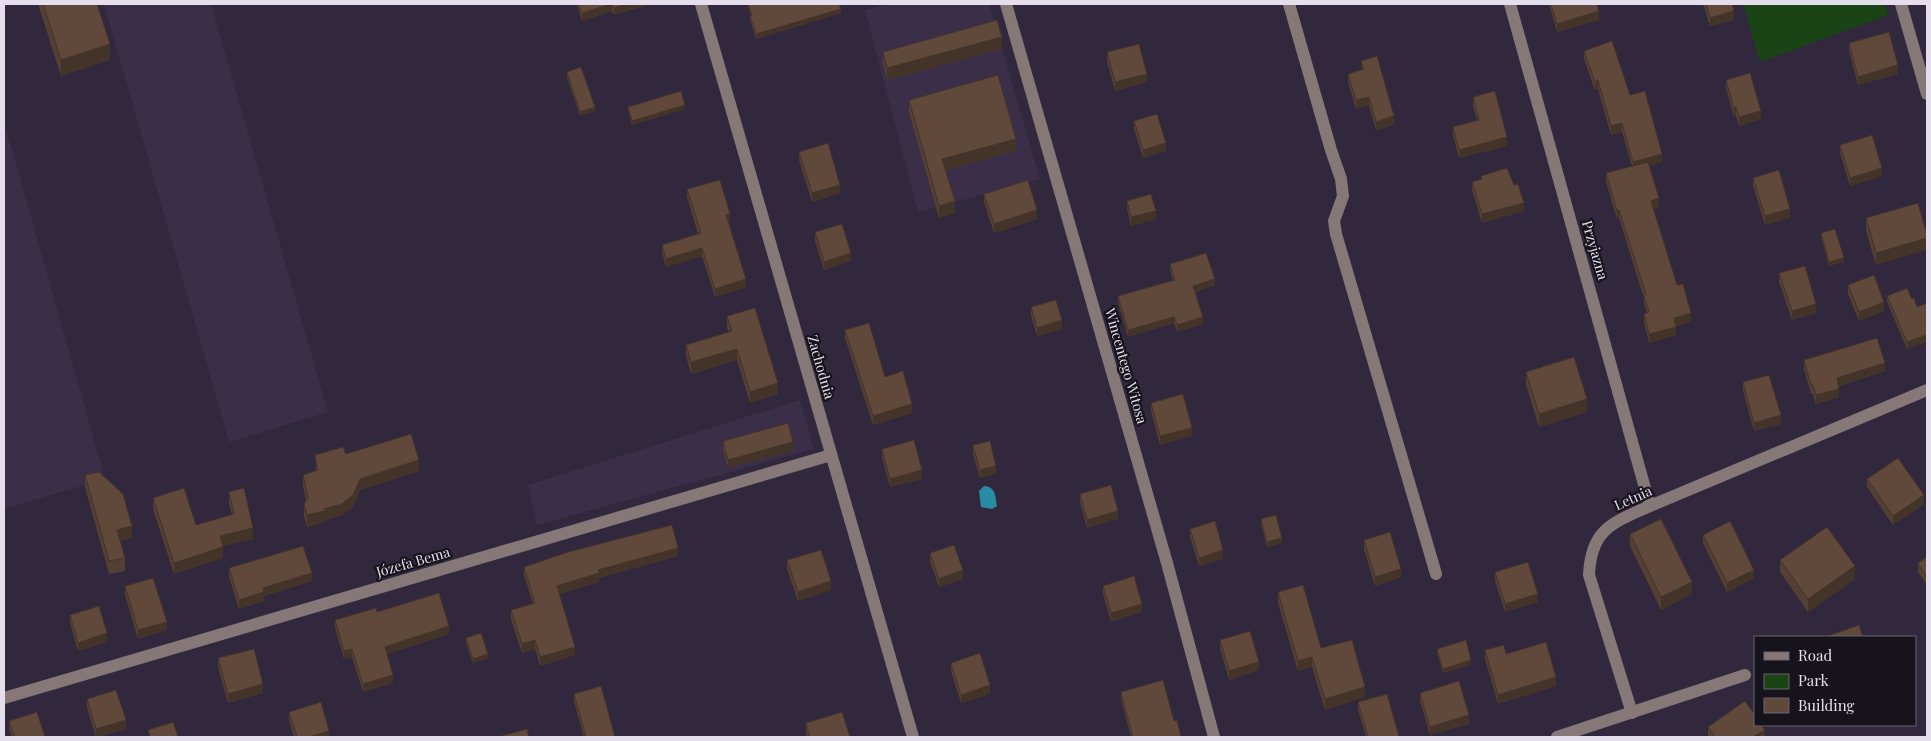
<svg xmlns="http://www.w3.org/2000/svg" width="1931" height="741" font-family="'Playfair Display',serif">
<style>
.built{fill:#3b2e49}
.green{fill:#1a4415}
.water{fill:#298ca5}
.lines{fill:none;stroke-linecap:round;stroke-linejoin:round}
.minor{stroke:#867877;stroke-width:12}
.wall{fill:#533f33}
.shaded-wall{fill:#433329}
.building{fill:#60493b;stroke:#433329}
.labels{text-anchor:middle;stroke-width:4.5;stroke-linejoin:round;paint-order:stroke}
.street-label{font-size:14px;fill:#e5dfed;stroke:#17131c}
</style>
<rect width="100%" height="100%" fill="#31283d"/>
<g class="built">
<polygon points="104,4 211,4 328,412 229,442"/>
<polygon points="887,4 989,4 1040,179 918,212 865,10"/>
<polygon points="4,121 105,479 4,509"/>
<polygon points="800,400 814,449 537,525 528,485"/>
</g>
<polygon class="green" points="1743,4 1885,4 1888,15 1760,62"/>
<path class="water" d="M984,486c12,1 11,10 13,20l-5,3 -11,-2 -2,-16z"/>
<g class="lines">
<g class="minor">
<polyline points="701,4 913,737"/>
<polyline points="1006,4 1167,563 1214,737"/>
<polyline points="1289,4 1331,150 1341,179 1343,196 1334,221 1336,234 1436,574"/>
<polyline points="1510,4 1650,506"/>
<polyline points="1901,4 1927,94"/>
<polyline points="4,698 831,455"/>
<path d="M1632,713l-43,-138c2,-46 23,-52 61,-69l277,-116"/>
<polyline points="1557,737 1745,675"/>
</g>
</g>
<g class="wall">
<polygon points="38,4 97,4 110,60 61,76"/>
<polygon points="577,4 651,4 614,15 612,11 582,21"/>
<polygon points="747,4 839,4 841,13 756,39 750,20 751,15"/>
<polygon points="1549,4 1597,4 1599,20 1557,32"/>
<polygon points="1703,4 1732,4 1734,20 1710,26"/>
<polygon points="1849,43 1898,74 1858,85 1849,51"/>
<polygon points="1002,49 887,80 883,64 883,52"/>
<polygon points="1584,51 1662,162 1649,166 1659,207 1653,209 1677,285 1691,322 1676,326 1676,335 1649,343 1644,323 1644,314 1647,313 1644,303 1644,298 1619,218 1617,219 1606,182 1606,173 1632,166 1622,132 1611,135 1598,89 1595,90 1584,59"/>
<polygon points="1107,52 1147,82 1115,91 1107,61"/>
<polygon points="1361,61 1394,125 1376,130 1369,105 1356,109 1348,82 1348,74 1362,70"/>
<polygon points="567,72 595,111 580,116 567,77"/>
<polygon points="1726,80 1761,119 1739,126 1736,116 1734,117 1726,88"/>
<polygon points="1473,97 1507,146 1459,158 1453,135 1453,127 1477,120 1473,106"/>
<polygon points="909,100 1016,151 946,170 955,213 939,218 909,113"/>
<polygon points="628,107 685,109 632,125 628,111"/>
<polygon points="1134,121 1166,151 1143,158 1134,129"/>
<polygon points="1840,145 1882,176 1850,186 1840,153"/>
<polygon points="799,152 840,193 812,202 799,160"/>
<polygon points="1481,176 1524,211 1482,223 1472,190 1472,182 1481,179"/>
<polygon points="1753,178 1790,218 1765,225 1753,186"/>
<polygon points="687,189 730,222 729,222 746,287 715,297 702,256 666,267 662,253 662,245 698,234 687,197"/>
<polygon points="984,194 1037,219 994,233 984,202"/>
<polygon points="1127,201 1156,219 1131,226 1127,209"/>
<polygon points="1918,203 1876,265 1866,231 1866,218"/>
<polygon points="815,232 851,261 824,270 815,241"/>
<polygon points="1821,233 1844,262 1829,266 1821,237"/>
<polygon points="1170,264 1215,285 1195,292 1203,324 1177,332 1174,323 1128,337 1118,302 1118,296 1173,280 1170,270"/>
<polygon points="1779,273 1816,313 1792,320 1779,282"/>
<polygon points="1848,285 1884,311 1859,321 1848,294"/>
<polygon points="1887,296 1912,299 1917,307 1927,303 1927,342 1907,349 1887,302"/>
<polygon points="1031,307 1062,329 1037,336 1031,316"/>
<polygon points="727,316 778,394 750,403 737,360 691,374 686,356 686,345 729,332 727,328"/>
<polygon points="845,330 885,377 912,413 873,425 845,338"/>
<polygon points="1804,360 1885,371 1839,386 1839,397 1816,404 1813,394 1811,394 1804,369"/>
<polygon points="1526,372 1587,412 1539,427 1526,385"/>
<polygon points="1743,382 1781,424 1754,431 1743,391"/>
<polygon points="1151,403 1192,436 1160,445 1151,411"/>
<polygon points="723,441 793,451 728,468 723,449"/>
<polygon points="973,445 996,474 980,478 973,454"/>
<polygon points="882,449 922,479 890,487 882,457"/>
<polygon points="346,454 419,471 360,490 353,507 342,515 325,520 325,522 307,527 304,516 304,504 306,501 303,486 303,475 316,471 315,455"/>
<polygon points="85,475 132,538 120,541 125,558 125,571 109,574 85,487"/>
<polygon points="1867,479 1924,504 1893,525 1867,487"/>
<polygon points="229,492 253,539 223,546 223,558 174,574 153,509 153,498 196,525 232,515 229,503"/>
<polygon points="1080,494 1118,519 1087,528 1080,502"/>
<polygon points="1261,519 1282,543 1267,547 1261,524"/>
<polygon points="1190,529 1223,559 1199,566 1190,537"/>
<polygon points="1630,534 1692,594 1661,610 1630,546"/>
<polygon points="1703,535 1754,578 1727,592 1703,543"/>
<polygon points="1364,540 1401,577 1375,586 1364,549"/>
<polygon points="930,553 963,579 939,587 930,561"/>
<polygon points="678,556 599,578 599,582 559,594 575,655 540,666 535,649 522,653 511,619 511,610 533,604 524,575 524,567"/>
<polygon points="1927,557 1927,585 1918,572 1918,563"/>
<polygon points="787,560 831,590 798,601 787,569"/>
<polygon points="1780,560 1855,579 1808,612 1780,572"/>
<polygon points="229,568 312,581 264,596 264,601 239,609 229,577"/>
<polygon points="1495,572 1538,602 1505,612 1495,581"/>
<polygon points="125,586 167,630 138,639 125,595"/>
<polygon points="1103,586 1142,612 1111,622 1103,594"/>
<polygon points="1278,592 1321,648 1365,697 1325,710 1312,667 1298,671 1278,603"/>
<polygon points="377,612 449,634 387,654 393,683 363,692 352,657 344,659 335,628 335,620"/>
<polygon points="70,615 107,642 78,651 70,623"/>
<polygon points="466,638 488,658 473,663 466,643"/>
<polygon points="1220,640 1259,670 1229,680 1220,649"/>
<polygon points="1437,649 1471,665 1443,673 1437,653"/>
<polygon points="1485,650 1506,654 1556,686 1498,704 1485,659"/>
<polygon points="218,658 263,693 228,703 218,667"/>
<polygon points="951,663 990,694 961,703 951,671"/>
<polygon points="1121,692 1174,721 1181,737 1131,737 1121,699"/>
<polygon points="1420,693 1469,724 1430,735 1420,701"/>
<polygon points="574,694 615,737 584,737 574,702"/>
<polygon points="87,699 126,729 96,737 87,708"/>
<polygon points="1358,702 1399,737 1366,737 1358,710"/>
<polygon points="289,712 329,737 294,737 289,720"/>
<polygon points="9,721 45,737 12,737 9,729"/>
<polygon points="806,723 850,737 807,737 806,732"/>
<polygon points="1708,727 1765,737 1709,737 1708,735"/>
</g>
<g class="shaded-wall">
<polygon points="612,4 612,11 582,21 582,13"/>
<polygon points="627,4 651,4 614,15 614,8"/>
<polygon points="841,9 841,13 756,39 756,34"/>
<polygon points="1599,11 1599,20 1557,32 1557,24"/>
<polygon points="1734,11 1734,20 1710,26 1710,18"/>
<polygon points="1002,37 1002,49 887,80 887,68"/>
<polygon points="110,44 110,60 61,76 61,60"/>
<polygon points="1898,65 1898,74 1858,85 1858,77"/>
<polygon points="1147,74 1147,82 1115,91 1115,82"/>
<polygon points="1598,80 1598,89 1595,90 1595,82"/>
<polygon points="1369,97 1369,105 1356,109 1356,100"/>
<polygon points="685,105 685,109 632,125 632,121"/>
<polygon points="595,107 595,111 580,116 580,112"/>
<polygon points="1736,107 1736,116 1734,117 1734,108"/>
<polygon points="1761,111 1761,119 1739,126 1739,117"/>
<polygon points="1394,116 1394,125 1376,130 1376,122"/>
<polygon points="1622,123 1622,132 1611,135 1611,126"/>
<polygon points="1507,137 1507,146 1459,158 1459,150"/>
<polygon points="1016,139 1016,151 942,171 942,159"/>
<polygon points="1166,143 1166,151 1143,158 1143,150"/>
<polygon points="1662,154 1662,162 1633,171 1633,162"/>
<polygon points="1882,168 1882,176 1850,186 1850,178"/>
<polygon points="840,185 840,193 812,202 812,193"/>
<polygon points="1659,198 1659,207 1651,209 1651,201"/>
<polygon points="955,201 955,213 939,218 939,206"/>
<polygon points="1524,203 1524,211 1482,223 1482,214"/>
<polygon points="1790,209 1790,218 1765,225 1765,216"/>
<polygon points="1037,210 1037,219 994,233 994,224"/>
<polygon points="1619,210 1619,218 1617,219 1617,211"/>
<polygon points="1156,211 1156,219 1131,226 1131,217"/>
<polygon points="730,214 730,222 726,223 726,215"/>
<polygon points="1927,238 1927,250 1876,265 1876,253"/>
<polygon points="702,248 702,256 666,267 666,259"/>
<polygon points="851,253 851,261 824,270 824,262"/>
<polygon points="1844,258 1844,262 1829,266 1829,262"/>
<polygon points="746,279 746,287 715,297 715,289"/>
<polygon points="1215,279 1215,285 1193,292 1193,286"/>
<polygon points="1884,302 1884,311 1859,321 1859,312"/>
<polygon points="1816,304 1816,313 1792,320 1792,311"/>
<polygon points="1691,313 1691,322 1674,327 1674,318"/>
<polygon points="1174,317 1174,323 1128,337 1128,330"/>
<polygon points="1203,317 1203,324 1177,332 1177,325"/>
<polygon points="1062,320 1062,329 1037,336 1037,328"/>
<polygon points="1676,327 1676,335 1649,343 1649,334"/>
<polygon points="1927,335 1927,342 1907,349 1907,342"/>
<polygon points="737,349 737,360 691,374 691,362"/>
<polygon points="1885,363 1885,371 1837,386 1837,378"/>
<polygon points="778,383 778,394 750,403 750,392"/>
<polygon points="1839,389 1839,397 1816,404 1816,395"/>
<polygon points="1587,399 1587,412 1539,427 1539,414"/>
<polygon points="912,404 912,413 873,425 873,416"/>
<polygon points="1781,415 1781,424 1754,431 1754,423"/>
<polygon points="1192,428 1192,436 1160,445 1160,436"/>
<polygon points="793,442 793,451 728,468 728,460"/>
<polygon points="419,460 419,471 360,490 353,507 342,515 325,520 325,522 307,527 307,515 324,509 360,479"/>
<polygon points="996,466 996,474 980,478 980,470"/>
<polygon points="922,470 922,479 890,487 890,479"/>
<polygon points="1924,495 1924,504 1893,525 1893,516"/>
<polygon points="1118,511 1118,519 1087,528 1087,520"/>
<polygon points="132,526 132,538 117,542 117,530"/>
<polygon points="253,528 253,539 220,547 220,536"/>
<polygon points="1282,538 1282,543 1267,547 1267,542"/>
<polygon points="223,547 223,558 174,574 174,563"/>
<polygon points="678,548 678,556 599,578 599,582 557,594 557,586 598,570"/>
<polygon points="1223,550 1223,559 1199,566 1199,558"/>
<polygon points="1855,566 1855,579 1808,612 1808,599"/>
<polygon points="1401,569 1401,577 1375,586 1375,577"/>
<polygon points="963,570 963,579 939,587 939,579"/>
<polygon points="1754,570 1754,578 1727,592 1727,583"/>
<polygon points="312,573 312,581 264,596 264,601 239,609 239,600 263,588"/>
<polygon points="831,581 831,590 798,601 798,592"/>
<polygon points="1692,582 1692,594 1661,610 1661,597"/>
<polygon points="1538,594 1538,602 1505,612 1505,604"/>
<polygon points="1142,604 1142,612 1111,622 1111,613"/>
<polygon points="167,622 167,630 138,639 138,630"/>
<polygon points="449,626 449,634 385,655 385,647"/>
<polygon points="107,633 107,642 78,651 78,643"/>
<polygon points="535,640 535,649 522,653 522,644"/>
<polygon points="575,647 575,655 540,666 540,657"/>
<polygon points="352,649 352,657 344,659 344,651"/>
<polygon points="488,654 488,658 473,663 473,659"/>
<polygon points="1312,657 1312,667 1298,671 1298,661"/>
<polygon points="1471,660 1471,665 1443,673 1443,669"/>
<polygon points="1259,662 1259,670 1229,680 1229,671"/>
<polygon points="393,675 393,683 363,692 363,684"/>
<polygon points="1556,677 1556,686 1498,704 1498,695"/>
<polygon points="263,684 263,693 228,703 228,694"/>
<polygon points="990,685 990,694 961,703 961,695"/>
<polygon points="1365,687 1365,697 1325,710 1325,699"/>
<polygon points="1469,715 1469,724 1430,735 1430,727"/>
<polygon points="126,720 126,729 96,737 96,729"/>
<polygon points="1765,730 1765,737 1753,737"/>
<polygon points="329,731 329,737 309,737"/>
</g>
<g class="building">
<polygon points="43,4 97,4 110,44 61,60"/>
<polygon points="579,4 611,4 582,13"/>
<polygon points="612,4 627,4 614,8"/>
<polygon points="748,4 839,4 841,9 756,34 750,16 752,15"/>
<polygon points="1551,4 1597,4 1599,11 1557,24"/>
<polygon points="1706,4 1732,4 1734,11 1710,18"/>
<polygon points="997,20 1002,37 887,68 883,52"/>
<polygon points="1889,32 1898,65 1858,77 1849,43"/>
<polygon points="1612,41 1630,95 1645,91 1662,154 1633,162 1622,123 1611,126 1598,80 1595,82 1584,51"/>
<polygon points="1139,44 1147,74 1115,82 1107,52"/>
<polygon points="1377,56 1394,116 1376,122 1369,97 1356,100 1348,74 1364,69 1361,61"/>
<polygon points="581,67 595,107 580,112 567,72"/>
<polygon points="1750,73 1761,111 1739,117 1736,107 1734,108 1726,80"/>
<polygon points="998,75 1016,139 942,159 955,201 939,206 909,100"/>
<polygon points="681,91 685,105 632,121 628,107"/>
<polygon points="1495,91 1507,137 1459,150 1453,127 1479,120 1473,97"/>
<polygon points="1157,114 1166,143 1143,150 1134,121"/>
<polygon points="1872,135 1882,168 1850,178 1840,145"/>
<polygon points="828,143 840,185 812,193 799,152"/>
<polygon points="1648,162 1659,198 1651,201 1677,285 1683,284 1691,313 1674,318 1676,327 1649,334 1644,314 1649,312 1644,295 1646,294 1619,210 1617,211 1606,173"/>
<polygon points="1507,168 1514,185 1518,184 1524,203 1482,214 1472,182 1482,179 1481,176"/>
<polygon points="1779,170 1790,209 1765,216 1753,178"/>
<polygon points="720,180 730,214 726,215 746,279 715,289 702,248 666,259 662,245 701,233 687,189"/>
<polygon points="1028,180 1037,210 994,224 984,194"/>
<polygon points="1151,194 1156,211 1131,217 1127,201"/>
<polygon points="1918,203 1927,235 1927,238 1876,253 1866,218"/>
<polygon points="842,224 851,253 824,262 815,232"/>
<polygon points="1835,229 1844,258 1829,262 1821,233"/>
<polygon points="1206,253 1215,279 1193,286 1203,317 1177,325 1174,317 1128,330 1118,296 1175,280 1170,264"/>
<polygon points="1805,266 1816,304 1792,311 1779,273"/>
<polygon points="1874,275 1884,302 1859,312 1848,285"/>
<polygon points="1907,288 1912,299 1914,298 1917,307 1927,303 1927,335 1907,342 1887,296"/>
<polygon points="1056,300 1062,320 1037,328 1031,307"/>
<polygon points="755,308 778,383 750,392 737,349 691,362 686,345 732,331 727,316"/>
<polygon points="869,323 885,377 903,371 912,404 873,416 845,330"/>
<polygon points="1877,338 1885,363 1837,378 1839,389 1816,395 1813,385 1811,385 1804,360"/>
<polygon points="1574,357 1587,399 1539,414 1526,372"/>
<polygon points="1769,375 1781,415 1754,423 1743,382"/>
<polygon points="1183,394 1192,428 1160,436 1151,403"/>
<polygon points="788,423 793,442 728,460 723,441"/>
<polygon points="411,434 419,460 360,479 353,495 342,504 324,509 325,511 307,515 304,504 308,498 303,475 318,470 315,455 343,447 346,454"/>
<polygon points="914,440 922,470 890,479 882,449"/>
<polygon points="990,441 996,466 980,470 973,445"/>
<polygon points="1898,458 1924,495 1893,516 1867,479"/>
<polygon points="99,472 123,494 132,526 117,530 125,558 109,561 85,475"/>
<polygon points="1111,485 1118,511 1087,520 1080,494"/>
<polygon points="184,488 196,525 234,514 229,492 244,488 253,528 220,536 223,547 174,563 153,498"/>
<polygon points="1276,515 1282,538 1267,542 1261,519"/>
<polygon points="1661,519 1692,582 1661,597 1630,534"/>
<polygon points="1215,521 1223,550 1199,558 1190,529"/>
<polygon points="1730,521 1754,570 1727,583 1703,535"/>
<polygon points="672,525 678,548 598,570 599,573 557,586 575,647 540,657 535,640 522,644 511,610 535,603 524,567 568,552"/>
<polygon points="1827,527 1855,566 1808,599 1780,560"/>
<polygon points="1390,532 1401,569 1375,577 1364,540"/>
<polygon points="954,545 963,570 939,579 930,553"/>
<polygon points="303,546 312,573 263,588 264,592 239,600 229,568"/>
<polygon points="821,550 831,581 798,592 787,560"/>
<polygon points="1927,557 1927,577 1918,563"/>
<polygon points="1528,562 1538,594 1505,604 1495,572"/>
<polygon points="1134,576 1142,604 1111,613 1103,586"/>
<polygon points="153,578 167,622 138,630 125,586"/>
<polygon points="1303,585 1321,648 1352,640 1365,687 1325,699 1312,657 1298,661 1278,592"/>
<polygon points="439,593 449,626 385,647 393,675 363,684 352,649 344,651 335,620 376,608 377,612"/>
<polygon points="99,606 107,633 78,643 70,615"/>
<polygon points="1859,625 1863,637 1825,637"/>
<polygon points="1250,631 1259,662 1229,671 1220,640"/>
<polygon points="481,633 488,654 473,659 466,638"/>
<polygon points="1466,640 1471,660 1443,669 1437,649"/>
<polygon points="1546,642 1556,677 1498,695 1485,650 1504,645 1506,654"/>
<polygon points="254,649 263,684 228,694 218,658"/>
<polygon points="980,653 990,685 961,695 951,663"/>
<polygon points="1163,680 1174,721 1177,720 1181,737 1133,737 1121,692"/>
<polygon points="1459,681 1469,715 1430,727 1420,693"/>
<polygon points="601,686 615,737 586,737 574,694"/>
<polygon points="116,690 126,720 96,729 87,699"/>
<polygon points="1387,694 1399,736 1394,737 1368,737 1358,702"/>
<polygon points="1745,701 1755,715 1755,725 1761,725 1765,730 1753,737 1715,737 1708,727"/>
<polygon points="321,702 329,731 309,737 297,737 289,712"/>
<polygon points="37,712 45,737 15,737 9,721"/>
<polygon points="842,712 850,737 810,737 806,723"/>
<polygon points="173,722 178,736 175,737 150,737 148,730"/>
<polygon points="527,729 529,737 497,737"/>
</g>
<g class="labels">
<g class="street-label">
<text transform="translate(1595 250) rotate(74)" y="5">Przyjazna</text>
<text transform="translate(1126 366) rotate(74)" y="5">Wincentego Witosa</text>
<text transform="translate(821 367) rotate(74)" y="5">Zachodnia</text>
<text transform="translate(1633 498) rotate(-24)" y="5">Letnia</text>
<text transform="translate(413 562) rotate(-16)" y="5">Józefa Bema</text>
</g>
</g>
<rect width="1931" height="741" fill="none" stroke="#e5dfed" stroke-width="10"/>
<rect x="1754" y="636" width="162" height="90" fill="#17131c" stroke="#696570"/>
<rect x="1764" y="652" width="25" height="8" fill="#867877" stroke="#696570"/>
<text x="1798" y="661" font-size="15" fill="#e5dfed">Road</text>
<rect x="1764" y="674" width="25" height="15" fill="#1a4415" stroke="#696570"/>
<text x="1798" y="686" font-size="15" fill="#e5dfed">Park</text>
<rect x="1764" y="698" width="25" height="15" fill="#60493b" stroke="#696570"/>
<text x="1798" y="711" font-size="15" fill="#e5dfed">Building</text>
</svg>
